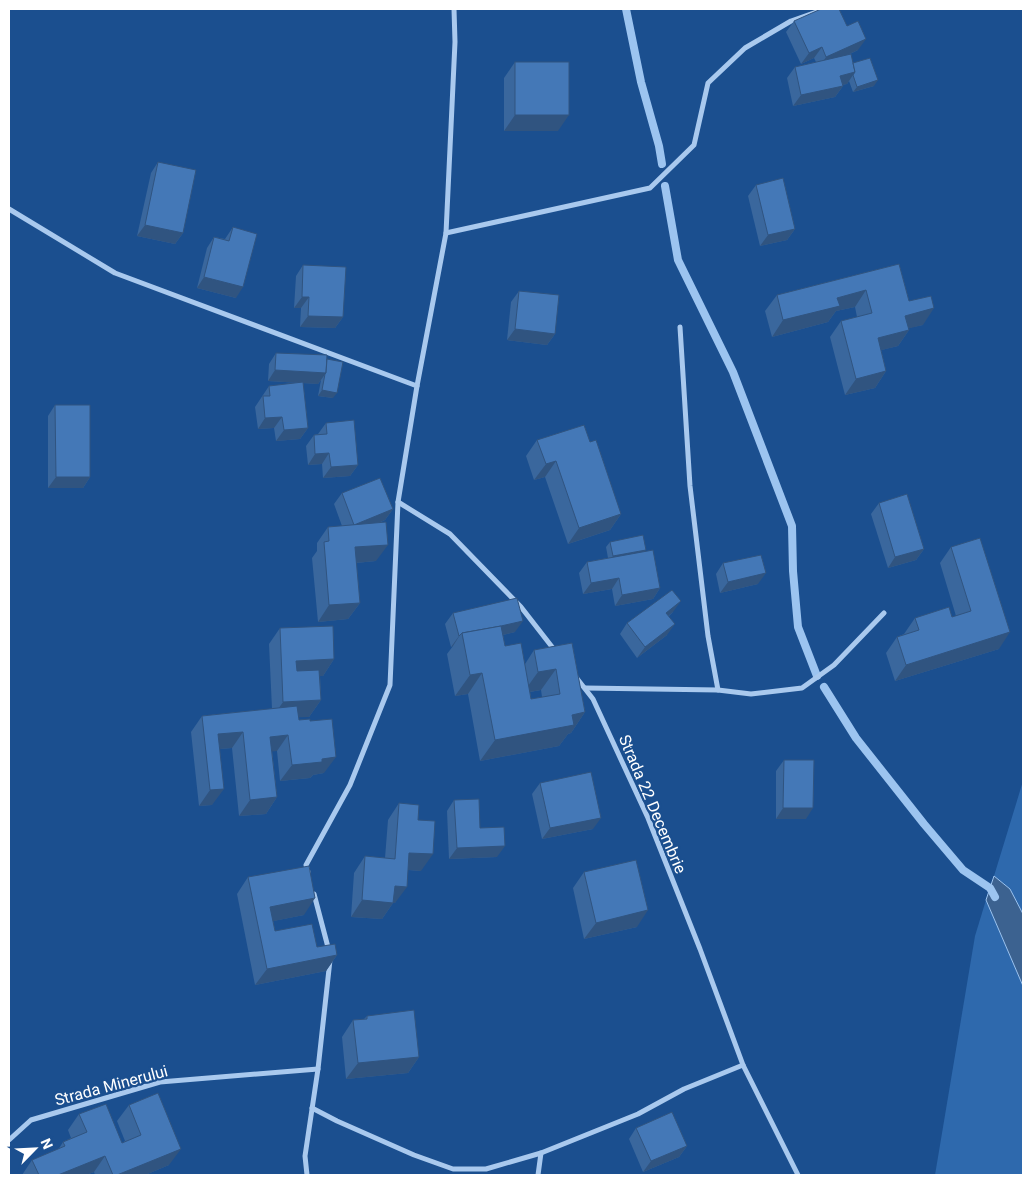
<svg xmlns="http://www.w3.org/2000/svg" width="1032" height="1184" font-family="Roboto,sans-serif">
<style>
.green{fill:#2e69ad}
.water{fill:#3c6290;stroke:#9cc4f0}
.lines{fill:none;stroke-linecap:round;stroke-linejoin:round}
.stream{stroke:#9cc4f0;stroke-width:8}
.street{stroke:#a9c9ee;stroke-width:5}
.wall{fill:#3a679d;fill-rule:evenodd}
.shaded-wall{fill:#305480}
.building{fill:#4478b7;stroke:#305480}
.labels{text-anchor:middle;stroke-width:4.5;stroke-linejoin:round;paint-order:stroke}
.street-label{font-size:16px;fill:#fff;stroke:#1b4f8f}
</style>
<rect width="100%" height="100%" fill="#1b4f8f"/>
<g class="green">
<polygon points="1023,781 1023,914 1010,889 994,876"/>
<polygon points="986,900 1023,986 1023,1175 935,1175 975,936"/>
</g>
<polygon class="water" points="994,876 1010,889 1023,914 1023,986 986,900"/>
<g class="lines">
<g class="stream">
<polyline points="626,9 641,82 659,146 662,164"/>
<polyline points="665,186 678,260 733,372 792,526 793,571 798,627 817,676"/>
<polyline points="824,687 856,738 924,824 963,870 990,888 995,897"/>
</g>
<g class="street">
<polyline points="9,209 115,273 417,386"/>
<polyline points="446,233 650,188 694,145 708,83 745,48 791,21 825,9"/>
<polyline points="680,327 690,486 708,636 718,690"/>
<polyline points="398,502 450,534 521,607 556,652"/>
<polyline points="575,676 593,699 648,818 700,949 743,1065 798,1175"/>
<polyline points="585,688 718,690 751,694 802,688 834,665 884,613"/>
<polyline points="308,872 306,865 350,785 390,685 398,502 417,386 446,233 455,42 454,9"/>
<polyline points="314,894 329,951"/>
<polyline points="312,1108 337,1121 414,1155 453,1169 486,1169 541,1153 638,1114 684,1089 743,1065"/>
<polyline points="9,1140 31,1120 160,1082 318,1069"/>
<polyline points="307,1175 305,1156 318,1069 330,960"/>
<polyline points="538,1175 541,1153"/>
</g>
</g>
<g class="wall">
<polygon points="794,21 858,50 846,56 874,86 853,92 849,81 847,84 842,85 843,86 835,97 793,106 787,78 795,67 816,62 814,58 801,64 786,32"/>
<polygon points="515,62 558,131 504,131 504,78"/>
<polygon points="158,162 183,233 175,244 137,236 151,173"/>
<polygon points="756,185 795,229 787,240 760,246 748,196"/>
<polygon points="233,227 236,298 197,288 207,248 214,237 225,239"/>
<polygon points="899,264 909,301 923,325 908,328 909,330 898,346 881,350 886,371 875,388 845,395 830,337 841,321 857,317 855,307 836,311 828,322 772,337 765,311 777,295"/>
<polygon points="303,265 343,317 335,328 300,327 301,308 294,308 296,276"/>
<polygon points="519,291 555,334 547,345 507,340 511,302"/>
<polygon points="276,353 327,360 333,398 318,396 321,380 318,384 303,383 308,428 300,439 276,441 274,428 258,429 255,407 269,386 300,383 268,381 269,364"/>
<polygon points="55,405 90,477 83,488 48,488 48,416"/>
<polygon points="326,423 358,465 350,476 323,478 322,464 308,465 306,446 314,435 318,434"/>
<polygon points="537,440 590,442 621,514 610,530 568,544 545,477 534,480 526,456"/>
<polygon points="342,493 393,509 385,520 379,523 376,561 356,563 360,603 348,619 318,622 312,558 317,551 317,543 328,527 342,526 334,504"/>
<polygon points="879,503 924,549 916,560 888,568 871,514"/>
<polygon points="610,542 645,551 660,588 653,599 615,606 612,589 583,594 579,573 587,562 608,558 606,547"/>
<polygon points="951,547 999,649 895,681 886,653 897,637 904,634 915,618 952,617 956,616 940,563"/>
<polygon points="723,563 758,584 720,593 716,574"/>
<polygon points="673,612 669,616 667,635 637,658 620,634 627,623"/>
<path d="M453,613l62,19 -12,3 2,11 20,18 9,-14 38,-7 13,69 -14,21 -3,1 -9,12 -79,15 -12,-67 -13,2 -8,-42 6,-8 -2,1 -6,-23zM541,690l1,7 -11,2 -1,-7z"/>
<polygon points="280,628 334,659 323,676 320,676 321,700 309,717 299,717 299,720 310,721 324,773 313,775 310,778 280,781 277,751 272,751 277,797 266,814 239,816 232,748 220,749 212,805 199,806 191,732 202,716 272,709 269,644"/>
<polygon points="784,760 806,819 776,819 776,771"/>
<polygon points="540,783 593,829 542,839 532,794"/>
<polygon points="454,800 480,828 497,857 449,859 447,811"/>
<polygon points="399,803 418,820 421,871 408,870 395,903 393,903 382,919 351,917 354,873 365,856 385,858 388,820"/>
<polygon points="584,872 637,927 584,939 573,888"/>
<polygon points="248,877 304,915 273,921 275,931 337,955 326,971 255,985 237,894"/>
<polygon points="367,1016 419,1057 408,1073 346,1079 342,1037 353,1020 364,1019"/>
<polygon points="129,1105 169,1165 145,1175 95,1175 94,1172 86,1175 22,1175 32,1160 58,1150 63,1142 71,1138 68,1130 79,1114 122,1143 125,1141 117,1121"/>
<polygon points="636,1128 687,1146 679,1157 643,1172 629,1139"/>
</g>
<g class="shaded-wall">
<polygon points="866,39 858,50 819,68 826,57"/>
<polygon points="822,47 814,58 801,64 809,53"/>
<polygon points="855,72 847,84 833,87 840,76"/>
<polygon points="878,80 874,86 853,92 857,87"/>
<polygon points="843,86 835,97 793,106 801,95"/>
<polygon points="515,115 569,115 558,131 504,131"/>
<polygon points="145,225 183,233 175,244 137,236"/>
<polygon points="795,229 787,240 760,246 768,235"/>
<polygon points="204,277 243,287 236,298 197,288"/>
<polygon points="866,290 855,307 836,311 828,322 772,337 783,320 837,298"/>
<polygon points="302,297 309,297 301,308 294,308"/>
<polygon points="934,308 923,325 894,332 905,316"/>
<polygon points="308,316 343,317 335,328 300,327"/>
<polygon points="515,329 555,334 547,345 507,340"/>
<polygon points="909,330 898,346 866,354 878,338"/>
<polygon points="275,370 326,373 318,384 268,381"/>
<polygon points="886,371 875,388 845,395 856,379"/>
<polygon points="322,390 337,393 333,398 318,396"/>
<polygon points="282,417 274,428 258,429 265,418"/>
<polygon points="308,428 300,439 276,441 284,430"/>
<polygon points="329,453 322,464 308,465 315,454"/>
<polygon points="556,461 545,477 534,480 546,464"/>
<polygon points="358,465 350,476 323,478 331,467"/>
<polygon points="56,477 90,477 83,488 48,488"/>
<polygon points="393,509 385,520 346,536 354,525"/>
<polygon points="621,514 610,530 568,544 579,528"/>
<polygon points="388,545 376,561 344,564 355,547"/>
<polygon points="924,549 916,560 888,568 895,557"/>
<polygon points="646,550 642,555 609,562 613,556"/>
<polygon points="766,573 758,584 720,593 728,582"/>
<polygon points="619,578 612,589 583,594 591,583"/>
<polygon points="660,588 653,599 615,606 622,595"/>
<polygon points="681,601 673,612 658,624 666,613"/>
<polygon points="360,603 348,619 318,622 329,605"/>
<polygon points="523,621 515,632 464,644 462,635"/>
<polygon points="675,624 667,635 637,658 645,647"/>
<polygon points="1010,632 999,649 895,681 906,665"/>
<polygon points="460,635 453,646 451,647 459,636"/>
<polygon points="334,659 323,676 285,677 296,661"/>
<polygon points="556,669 541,690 523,693 538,672"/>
<polygon points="482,673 468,694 455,696 470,675"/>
<polygon points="321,700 309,717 272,718 283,702"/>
<polygon points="585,712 571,733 568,734 559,746 480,761 495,740 572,715"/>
<polygon points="243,732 232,748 207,750 218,734"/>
<polygon points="288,735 277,751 259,753 270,737"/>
<polygon points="336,757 324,773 313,775 310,778 280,781 292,765 322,759"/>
<polygon points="224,789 212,805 199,806 210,790"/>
<polygon points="277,797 266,814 239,816 250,800"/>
<polygon points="783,808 813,808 806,819 776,819"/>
<polygon points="601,818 593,829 542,839 550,828"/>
<polygon points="505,846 497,857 449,859 457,848"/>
<polygon points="409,853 433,854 421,871 398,869"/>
<polygon points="395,886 407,887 395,903 393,903 382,919 351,917 362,900"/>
<polygon points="315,898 304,915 259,924 270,907"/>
<polygon points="648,910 637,927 584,939 596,923"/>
<polygon points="337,955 326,971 255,985 267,969"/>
<polygon points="419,1057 408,1073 346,1079 358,1063"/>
<polygon points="687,1146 679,1157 643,1172 651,1161"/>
<polygon points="181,1149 169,1165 145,1175 117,1175"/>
<polygon points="105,1156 94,1172 86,1175 58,1175"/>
</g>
<g class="building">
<polygon points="821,9 839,9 847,26 858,21 866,39 826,57 822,47 809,53 794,21"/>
<polygon points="851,54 855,72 840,76 843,86 801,95 795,67"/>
<polygon points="870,58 878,80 857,87 853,75 855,72 853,63"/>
<rect x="515" y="62" width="54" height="53"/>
<polygon points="158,162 196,170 183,233 145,225"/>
<polygon points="783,178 795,229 768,235 756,185"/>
<polygon points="233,227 257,234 243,287 204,277 214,237 229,241"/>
<polygon points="899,264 909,301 931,296 934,308 905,316 909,330 878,338 886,371 856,379 841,321 872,313 866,290 837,298 840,306 783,320 777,295"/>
<polygon points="303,265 346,267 343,317 308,316 309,297 302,297"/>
<polygon points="519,291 559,295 555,334 515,329"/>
<polygon points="276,353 327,355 326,373 275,370"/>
<polygon points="327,359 343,362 337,393 322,390 325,374 326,373"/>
<polygon points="303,382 308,428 284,430 282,417 265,418 263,396 270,396 269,386"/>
<polygon points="55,405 90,405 90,477 56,477"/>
<polygon points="354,420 358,465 331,467 329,453 315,454 314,435 327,434 326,423"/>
<polygon points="584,425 590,442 596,440 621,514 579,528 556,461 546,464 537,440"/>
<polygon points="380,478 393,509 354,525 342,493"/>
<polygon points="907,494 924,549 895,557 879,503"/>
<polygon points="386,522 388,545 355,547 360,603 329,605 324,542 329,541 328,527"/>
<polygon points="643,535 646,550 613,556 610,542"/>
<polygon points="980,538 1010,632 906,665 897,637 919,630 915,618 949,607 952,617 971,611 951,547"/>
<polygon points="653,550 660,588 622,595 619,578 591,583 587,562"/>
<polygon points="761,555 766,573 728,582 723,563"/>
<polygon points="672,590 681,601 666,613 675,624 645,647 627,623"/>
<polygon points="517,598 523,621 501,626 462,633 459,636 453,613"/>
<polygon points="333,626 334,659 296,661 297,671 319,670 321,700 283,702 280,628"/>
<polygon points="501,626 505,646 521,643 531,699 560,694 556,669 538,672 534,650 572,643 585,712 572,715 574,725 495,740 482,673 470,675 462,633"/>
<polygon points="297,706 299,720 310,719 310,721 332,719 336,757 322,759 322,762 292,765 288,735 270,737 277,797 250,800 243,732 218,734 224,789 210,790 202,716"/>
<polygon points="784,760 814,760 813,808 783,808"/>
<polygon points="591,772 601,818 550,828 540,783"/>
<polygon points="479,799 480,828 504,827 505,846 457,848 454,800"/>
<polygon points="399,803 419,805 418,820 435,821 433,854 409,853 407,887 395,886 393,903 362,900 365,856 395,859"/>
<polygon points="636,860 648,910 596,923 584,872"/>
<polygon points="309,866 315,898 270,907 275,931 312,924 317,947 335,944 337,955 267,969 248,877"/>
<polygon points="414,1010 419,1057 358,1063 353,1020 367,1019 367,1016"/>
<polygon points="158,1093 181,1149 117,1175 113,1175 105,1156 58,1175 39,1175 32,1160 65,1146 63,1142 87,1132 79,1114 106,1104 122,1143 141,1135 129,1105"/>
<polygon points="672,1112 687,1146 651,1161 636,1128"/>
</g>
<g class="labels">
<g class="street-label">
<text transform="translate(653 804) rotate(67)" y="6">Strada 22 Decembrie</text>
<text transform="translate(111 1085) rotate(-15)" y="6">Strada Minerului</text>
</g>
</g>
<rect width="1032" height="1184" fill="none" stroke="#ffffff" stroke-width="20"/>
<g transform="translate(35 1149) rotate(66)" stroke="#1b4f8f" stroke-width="4" paint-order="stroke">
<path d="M0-4L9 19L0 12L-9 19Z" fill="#ffffff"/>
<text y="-8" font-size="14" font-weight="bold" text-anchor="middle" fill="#ffffff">N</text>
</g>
</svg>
